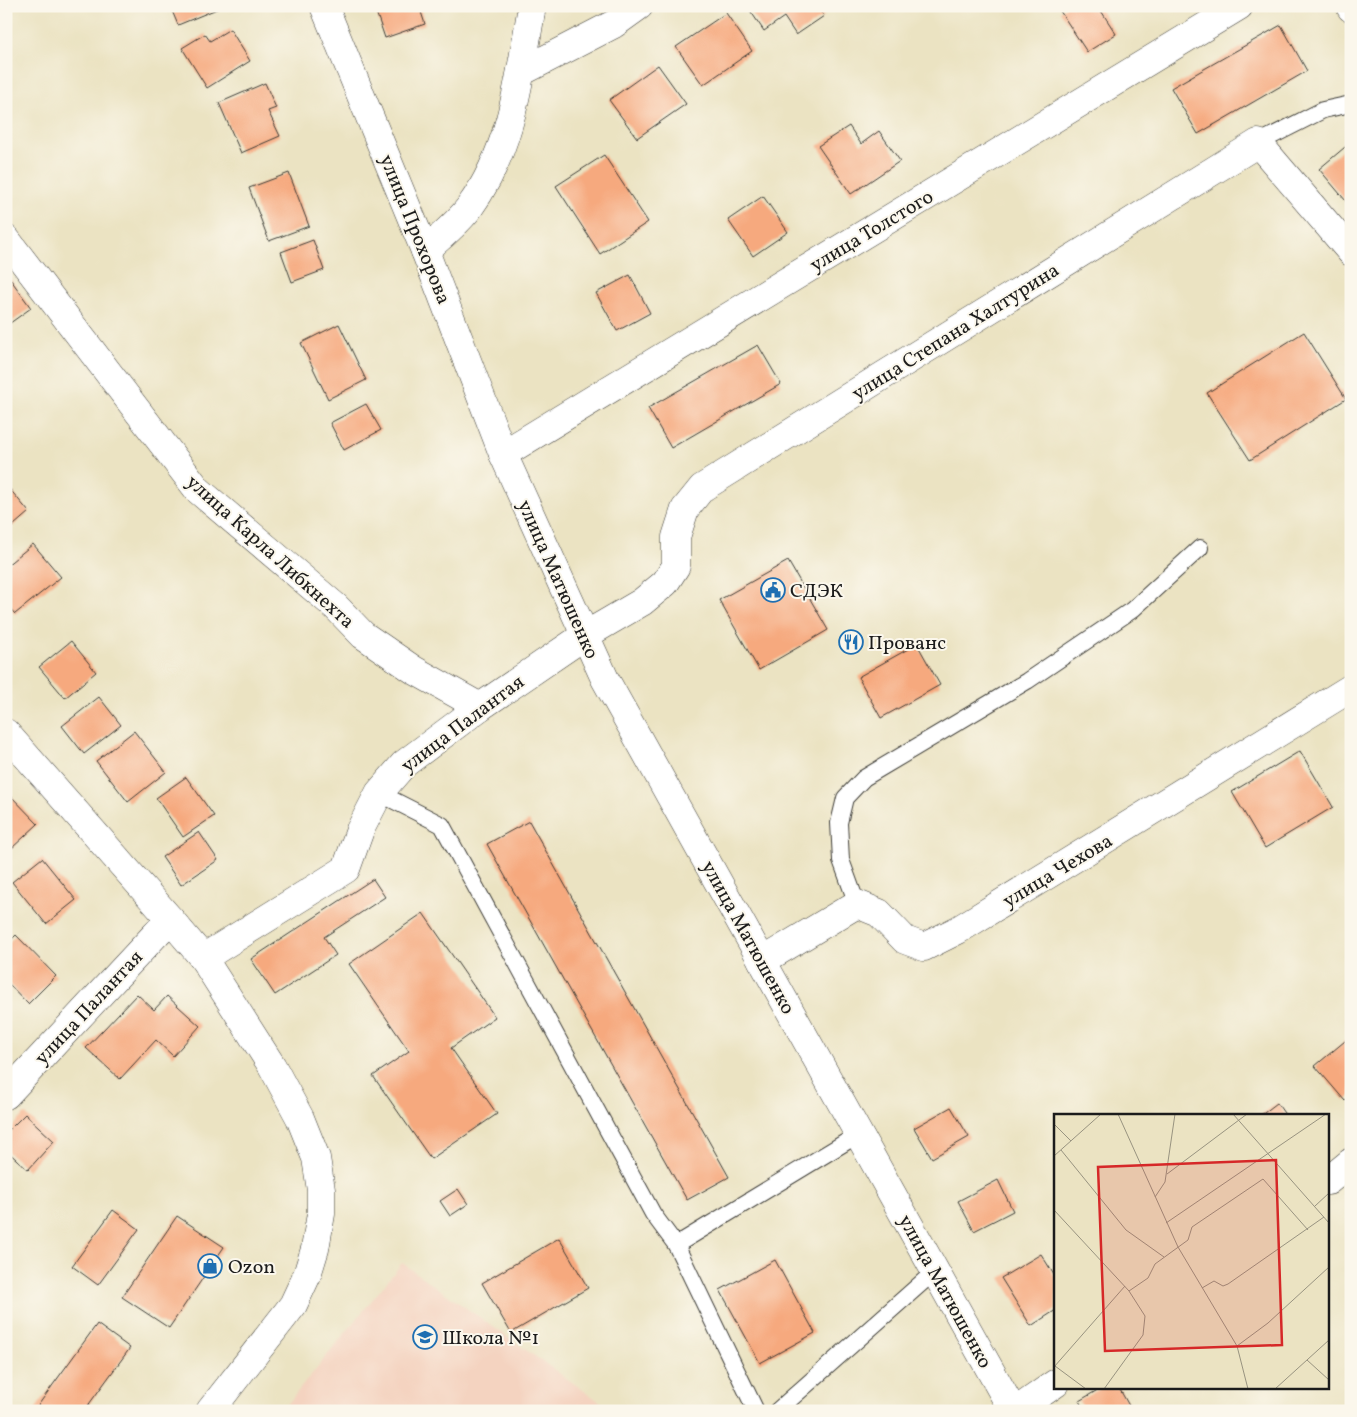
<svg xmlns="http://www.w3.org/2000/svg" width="1357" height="1417" font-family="Vollkorn,serif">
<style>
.built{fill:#f4d3c0}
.building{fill:#f6a97e}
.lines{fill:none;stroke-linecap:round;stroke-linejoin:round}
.service-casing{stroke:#3b3a35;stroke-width:18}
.minor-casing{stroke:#3b3a35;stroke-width:29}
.secondary-casing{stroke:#3b3a35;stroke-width:29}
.primary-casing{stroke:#3b3a35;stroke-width:29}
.service{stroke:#fff;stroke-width:16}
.minor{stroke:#fff;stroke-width:28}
.secondary{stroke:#fff;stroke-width:28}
.primary{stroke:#fff;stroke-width:28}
.labels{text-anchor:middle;stroke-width:4;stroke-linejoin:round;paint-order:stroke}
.street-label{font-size:20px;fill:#1c1c1c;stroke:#fbf7ec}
.poi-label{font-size:20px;fill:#1c1c1c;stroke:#fbf7ec;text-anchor:start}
.inset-road{fill:none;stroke:#989380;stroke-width:1}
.view{fill:#d62828;fill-opacity:0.15;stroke:#d62828;stroke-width:2.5}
.inset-edge{fill:none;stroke:#1c1c1c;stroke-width:2.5}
</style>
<rect width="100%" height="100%" fill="#fbf7ec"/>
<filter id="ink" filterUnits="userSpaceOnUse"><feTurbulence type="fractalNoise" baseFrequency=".02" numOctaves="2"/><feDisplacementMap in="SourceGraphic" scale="10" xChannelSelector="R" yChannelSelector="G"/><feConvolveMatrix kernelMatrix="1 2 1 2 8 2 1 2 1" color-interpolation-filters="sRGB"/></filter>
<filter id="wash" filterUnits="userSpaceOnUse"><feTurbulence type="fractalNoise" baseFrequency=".0096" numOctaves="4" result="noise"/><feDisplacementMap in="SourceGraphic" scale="20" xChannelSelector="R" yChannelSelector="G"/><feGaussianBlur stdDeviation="1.12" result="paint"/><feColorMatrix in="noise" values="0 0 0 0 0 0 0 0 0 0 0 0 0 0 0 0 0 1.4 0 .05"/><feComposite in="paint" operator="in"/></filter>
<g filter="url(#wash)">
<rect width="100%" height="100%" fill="#ebe3c2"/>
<polygon class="built" points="402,1263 613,1411 282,1411"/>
<g id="blocks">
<g class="building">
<polygon points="170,6 224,6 178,25"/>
<polygon points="374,6 419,6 425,24 385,38"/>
<polygon points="747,6 817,6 824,16 796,35 784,17 764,31"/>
<polygon points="1067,6 1098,6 1116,34 1087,52 1060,11"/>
<polygon points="726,13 752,51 703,85 676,47"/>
<polygon points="1281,25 1307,71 1198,134 1171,88"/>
<polygon points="230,29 250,61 207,88 182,48 205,34 210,41"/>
<polygon points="658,65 686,104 637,138 609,100"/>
<polygon points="265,83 276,108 268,111 280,136 241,153 219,103"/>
<polygon points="849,126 861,144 879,131 900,161 851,194 818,146"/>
<polygon points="1351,142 1351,207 1319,169"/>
<polygon points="604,155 648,222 600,254 556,186"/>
<polygon points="289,173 309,226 269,241 249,188"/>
<polygon points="763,196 788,232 753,256 728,220"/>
<polygon points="313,240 324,270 292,282 281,252"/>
<polygon points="6,273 31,308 6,326"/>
<polygon points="630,275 650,313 617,331 596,293"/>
<polygon points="339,324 366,380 328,399 301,343"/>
<polygon points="1304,332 1346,399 1250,460 1207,393"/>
<polygon points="758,345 781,384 671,448 648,408"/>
<polygon points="366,404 381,430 344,450 330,423"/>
<polygon points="8,487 29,512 6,532 6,488"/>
<polygon points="33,544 61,577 15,614 6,604 6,566"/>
<polygon points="788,561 828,630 759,670 719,600"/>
<polygon points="71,641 96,672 65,698 39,667"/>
<polygon points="917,644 940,685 881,718 858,677"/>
<polygon points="99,697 121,725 84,754 62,726"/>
<polygon points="134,731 166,772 128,802 96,761"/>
<polygon points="1300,751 1333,807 1265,848 1232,792"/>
<polygon points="186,777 214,816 183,837 156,798"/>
<polygon points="9,794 38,824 12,848 6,841 6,797"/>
<polygon points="529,821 729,1177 687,1200 487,844"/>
<polygon points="199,832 218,860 181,885 162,857"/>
<polygon points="42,858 76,900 46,924 12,882"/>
<polygon points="373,879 385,897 324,937 336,955 275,995 251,959"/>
<polygon points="423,913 495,1017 451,1048 497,1114 431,1159 373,1076 409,1051 349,964"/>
<polygon points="16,935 56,976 28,1004 6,981 6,945"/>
<polygon points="137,994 154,1010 167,996 200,1026 173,1056 156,1040 120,1079 86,1048"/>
<polygon points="1351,1036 1351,1096 1345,1101 1315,1066"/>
<polygon points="1277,1103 1286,1116 1260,1116"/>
<polygon points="951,1107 969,1137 932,1158 914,1128"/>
<polygon points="25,1114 54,1141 28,1170 6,1150 6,1133"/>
<polygon points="998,1180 1013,1211 974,1231 958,1201"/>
<polygon points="458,1189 468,1204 450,1216 440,1201"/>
<polygon points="113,1210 139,1229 98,1285 72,1266"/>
<polygon points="177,1216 224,1247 169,1328 122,1297"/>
<polygon points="559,1238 588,1288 511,1333 482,1283"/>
<polygon points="1041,1254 1056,1278 1056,1310 1031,1326 1001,1278"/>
<polygon points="775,1260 815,1333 760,1363 720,1290"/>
<polygon points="97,1324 130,1348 84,1411 34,1411"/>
<polygon points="1101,1388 1119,1388 1132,1411 1085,1411 1079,1401"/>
</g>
</g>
</g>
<g filter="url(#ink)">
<use href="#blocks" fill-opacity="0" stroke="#3b3a35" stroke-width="1"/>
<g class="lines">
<g class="service-casing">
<g id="service">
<polyline points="1258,143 1323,110 1351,104"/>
<polyline points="379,793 442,825 653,1214 676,1245 859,1134"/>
<polyline points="857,904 841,860 839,823 845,798 864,778 1027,681 1132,610 1200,548"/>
<polyline points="676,1245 756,1411"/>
<polyline points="777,1411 935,1271"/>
</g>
</g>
<g class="minor-casing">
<g id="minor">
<polyline points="1350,6 1351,8"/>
<polyline points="521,72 614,24 639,6"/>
<polyline points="6,239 198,490 336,607 363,635 414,670 480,707"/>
<polyline points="503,454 1239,6"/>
<polyline points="6,733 170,919 203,958 272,1066 300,1118 316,1158 321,1190 321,1214 315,1249 307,1275 293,1305 210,1411"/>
<polyline points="203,958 346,869 360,830 379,793 404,764 480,707 584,636 642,602 665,583 676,566 676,537 685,509 702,488 1258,143 1351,252"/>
<polyline points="762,961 857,904 879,913 905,940 924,947 958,930 1351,688"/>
<polyline points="6,1095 170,919"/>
<polyline points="1328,1181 1351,1162"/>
<polyline points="1016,1411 1056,1383"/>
</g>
</g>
<g class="secondary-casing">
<path id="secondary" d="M425,251c15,-14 32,-27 44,-43 43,-58 51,-132 63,-202"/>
</g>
<g class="primary-casing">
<polyline id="primary" points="324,6 425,251 503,454 605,679 1013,1411"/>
</g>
<use href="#service" class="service"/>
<use href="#minor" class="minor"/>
<use href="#secondary" class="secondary"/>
<use href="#primary" class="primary"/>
</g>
</g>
<defs>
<g id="civic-ring" transform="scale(1.25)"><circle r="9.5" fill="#fbf7ec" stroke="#1f6fb2" stroke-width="1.5"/><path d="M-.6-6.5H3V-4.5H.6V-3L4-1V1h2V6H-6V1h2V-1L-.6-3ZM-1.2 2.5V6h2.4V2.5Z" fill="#1f6fb2"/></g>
<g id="restaurant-ring" transform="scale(1.25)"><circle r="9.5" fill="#fbf7ec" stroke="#1f6fb2" stroke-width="1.5"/><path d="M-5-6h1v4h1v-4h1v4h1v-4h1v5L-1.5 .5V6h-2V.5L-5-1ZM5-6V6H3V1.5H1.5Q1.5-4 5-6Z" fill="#1f6fb2"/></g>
<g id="shop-ring" transform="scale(1.25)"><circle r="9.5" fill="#fbf7ec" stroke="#1f6fb2" stroke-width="1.5"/><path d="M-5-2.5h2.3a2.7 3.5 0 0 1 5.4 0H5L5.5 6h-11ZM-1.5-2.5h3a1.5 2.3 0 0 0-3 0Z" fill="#1f6fb2"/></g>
<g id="school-ring" transform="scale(1.25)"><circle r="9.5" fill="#fbf7ec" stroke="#1f6fb2" stroke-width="1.5"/><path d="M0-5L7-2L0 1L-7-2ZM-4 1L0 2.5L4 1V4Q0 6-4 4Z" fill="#1f6fb2"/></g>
</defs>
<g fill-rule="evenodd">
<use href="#civic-ring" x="773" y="590"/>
<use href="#restaurant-ring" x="851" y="642"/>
<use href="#shop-ring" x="210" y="1266"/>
<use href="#school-ring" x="425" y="1337"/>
</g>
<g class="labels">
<g class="street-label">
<text transform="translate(416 229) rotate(68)" y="7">улица Прохорова</text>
<text transform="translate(871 230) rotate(-31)" y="7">улица Толстого</text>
<text transform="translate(955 331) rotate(-32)" y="7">улица Степана Халтурина</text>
<text transform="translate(271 551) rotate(42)" y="7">улица Карла Либкнехта</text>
<text transform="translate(559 579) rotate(66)" y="7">улица Матюшенко</text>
<text transform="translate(462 723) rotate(-37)" y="7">улица Палантая</text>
<text transform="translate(1057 870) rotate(-31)" y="7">улица Чехова</text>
<text transform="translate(749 937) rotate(61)" y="7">улица Матюшенко</text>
<text transform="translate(88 1007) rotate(-47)" y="7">улица Палантая</text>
<text transform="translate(946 1291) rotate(61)" y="7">улица Матюшенко</text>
</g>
<g class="poi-label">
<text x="790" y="597">СДЭК</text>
<text x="868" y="649">Прованс</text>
<text x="228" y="1273">Ozon</text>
<text x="442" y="1344">Школа №1</text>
</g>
</g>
<g transform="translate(1054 1114)">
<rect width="275" height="275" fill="#ebe3c2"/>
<path class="inset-road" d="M64,0l60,133 59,99 11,43M179,0l96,109M0,10l17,17M7,36l65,80 38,27M0,42l47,-42M113,60l80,-60M101,83l10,-15 10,-68M261,92l14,-13M0,96l75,81 16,25 -2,19 -39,54M112,109l160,-109M148,174l12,-7 9,5 5,-2 96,-67M75,177l19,-13 7,-14 33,-24 4,-13 71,-48 45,51M183,232l31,-23 61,-56M253,246l22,20M1,252l31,23M0,253l71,-81M221,275l54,-49"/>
<path class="view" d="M222,46l6,185 -177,6 -7,-184z"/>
<rect width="275" height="275" class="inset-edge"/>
</g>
<rect width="1357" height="1417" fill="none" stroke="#fbf7ec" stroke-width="25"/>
</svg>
